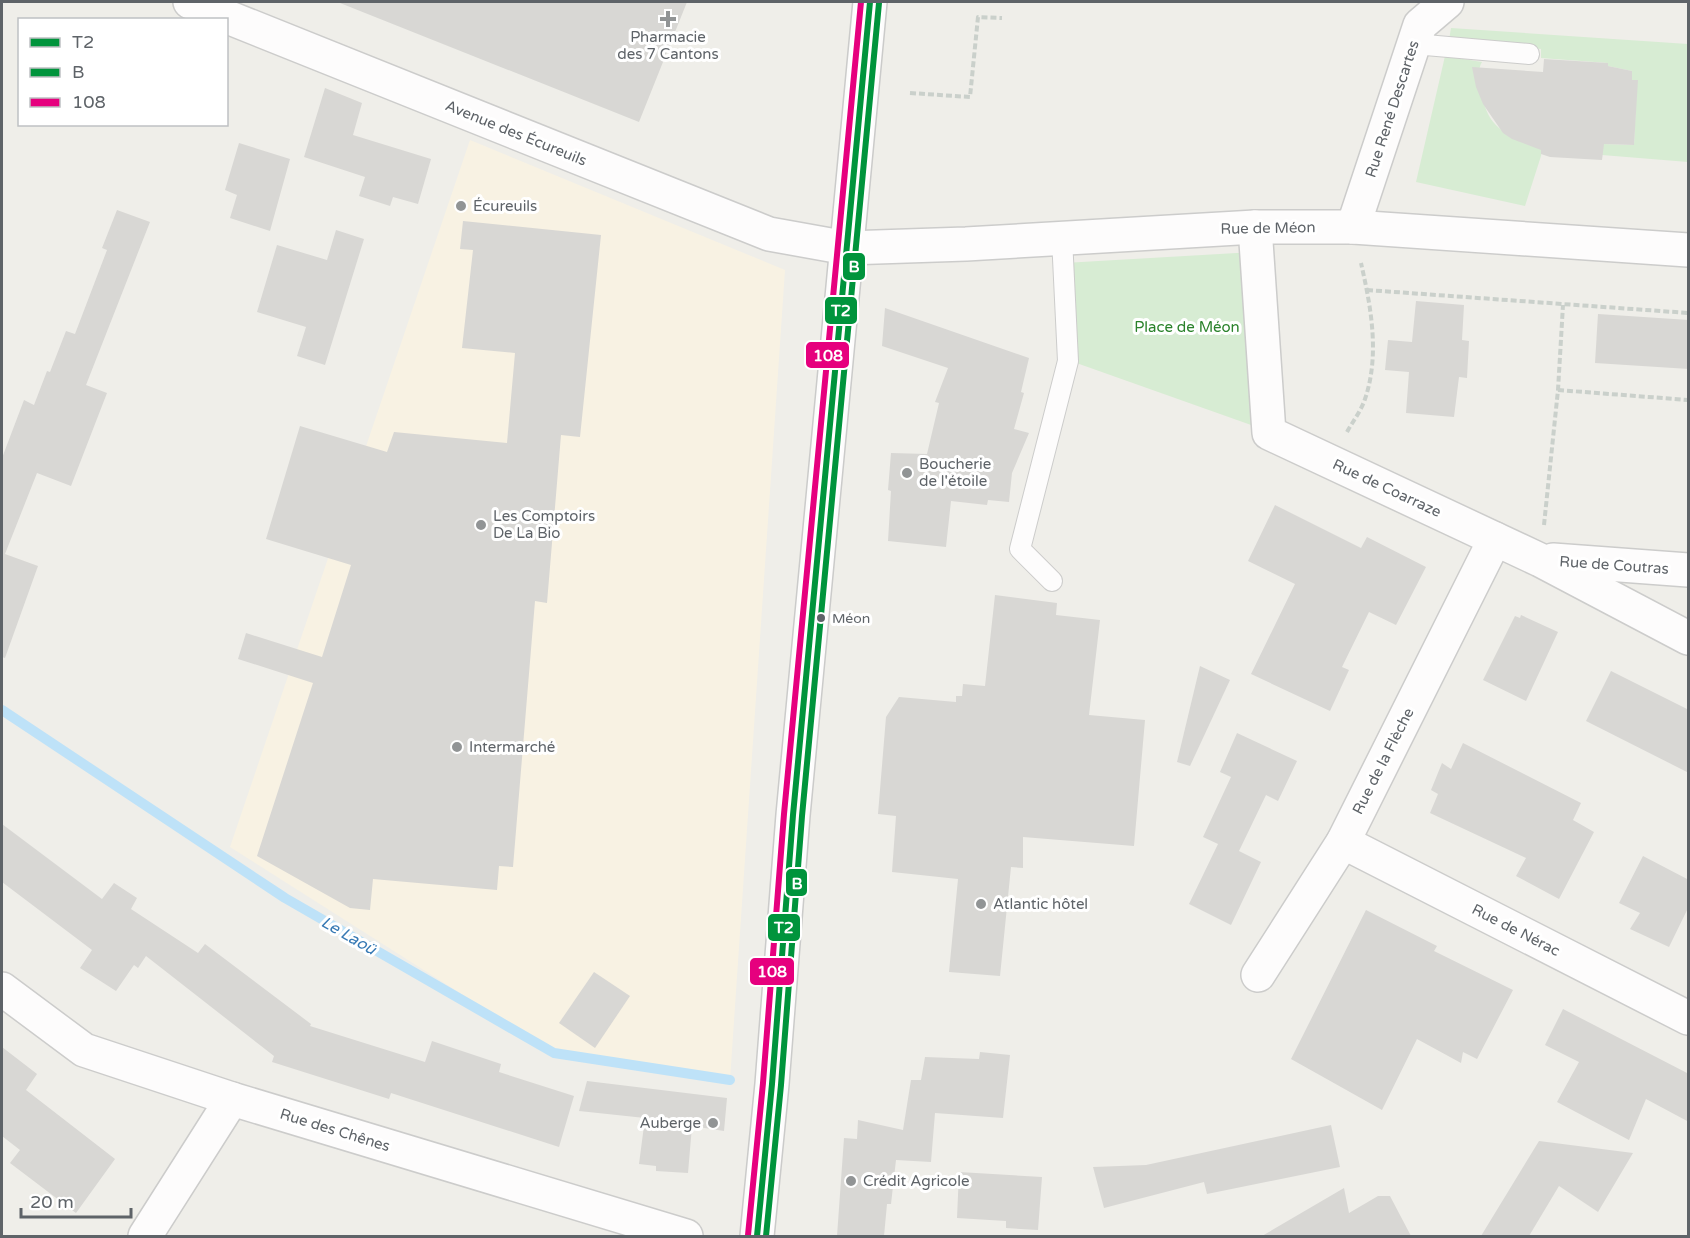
<svg xmlns="http://www.w3.org/2000/svg" width="1690" height="1238" font-family="'Varela Round',sans-serif">
<style>
.commercial{fill:#f8f2e3}
.green{fill:#d7ecd3}
.lines{fill:none;stroke-linecap:round;stroke-linejoin:round}
.stream{stroke:#bee2f8;stroke-width:10}
.building{fill:#d8d7d4}
.lane-casing{stroke:#cccccb;stroke-width:22}
.street-casing{stroke:#cccccb;stroke-width:36}
.secondary-casing{stroke:#cbcbca;stroke-width:36}
.path{stroke:#cad0cb;stroke-width:4;stroke-dasharray:6 3;stroke-linecap:butt}
.lane{stroke:#fdfcfc;stroke-width:20}
.street{stroke:#fdfcfc;stroke-width:33}
.secondary{stroke:#fdfcfc;stroke-width:33}
.bus-1-casing{stroke:#fff;stroke-width:10}
.bus-2-casing{stroke:#fff;stroke-width:10}
.bus-3-casing{stroke:#fff;stroke-width:10}
.bus-1{stroke:#00943c;stroke-width:6}
.bus-2{stroke:#00943c;stroke-width:6}
.bus-3{stroke:#e6007e;stroke-width:6}
.poi-dot{fill:#919495;stroke:#fff;stroke-width:2}
.bus-dot{fill:#5e6368;stroke:#fff;stroke-width:2}
.labels{text-anchor:middle;stroke-width:6;stroke-linejoin:round;paint-order:stroke}
.bus-label{font-size:14px;fill:#5e6368;stroke:#fff;text-anchor:start}
.poi-label{font-size:15px;fill:#5e6368;stroke:#fff;text-anchor:start}
.street-label{font-size:15px;fill:#5e6368;stroke:#fff}
.park-label{font-size:15px;fill:#2a822b;stroke:#fff}
.water-label{font-size:16px;font-style:italic;fill:#3679b4;stroke:#fff}
.line-badge{stroke:#fff;stroke-width:2}
.badge-label{font-size:16px;text-anchor:middle;font-weight:bold;fill:#fff}
</style>
<rect width="100%" height="100%" fill="#efeee9"/>
<polygon class="commercial" points="470,140 785,270 730,1080 556,1054 230,847"/>
<g class="green">
<polygon points="1451,28 1688,44 1688,162 1602,155 1603,144 1634,145 1637,81 1632,80 1632,71 1608,66 1608,63 1541,58 1541,49 1449,40"/>
<path d="M1445,56l37,6c-5,8 -2,17 -1,27 6,42 26,46 61,58l-1,9 -16,50 -109,-24z"/>
<polygon points="1254,252 1268,431 1068,360 1064,263"/>
</g>
<g class="lines">
<polyline class="stream" points="2,710 285,898 554,1053 730,1080"/>
</g>
<g class="building">
<polygon points="340,2 687,2 639,122 340,3"/>
<polygon points="1544,59 1608,63 1608,66 1632,71 1632,80 1638,80 1634,145 1604,144 1602,160 1550,157 1541,154 1541,150 1512,139 1503,133 1483,104 1476,87 1472,67 1543,72"/>
<polygon points="325,88 362,103 353,135 431,159 418,204 393,197 390,206 359,196 365,177 304,157"/>
<polygon points="239,143 290,159 270,231 230,218 237,195 225,190"/>
<polygon points="117,210 150,222 86,385 107,393 71,486 37,473 5,554 38,566 5,658 2,657 2,458 24,400 34,405 47,371 50,372 66,331 75,334 107,250 102,248"/>
<polygon points="463,221 601,235 580,437 561,435 547,603 535,601 513,867 499,866 497,890 373,879 370,910 350,908 257,856 313,683 238,659 246,633 322,657 351,565 266,539 300,426 387,452 394,432 507,443 515,353 462,348 473,250 460,249"/>
<polygon points="336,230 364,239 325,365 297,356 306,327 257,312 277,245 327,260"/>
<polygon points="1416,301 1464,305 1462,340 1469,341 1467,378 1459,377 1454,417 1406,413 1409,372 1385,370 1388,340 1412,342"/>
<polygon points="885,308 1029,358 1021,392 1024,393 1014,429 1029,433 1012,473 1009,502 988,500 987,505 951,501 946,547 888,541 891,491 888,490 891,453 927,454 939,403 935,402 948,368 882,346"/>
<polygon points="1598,314 1689,320 1689,369 1595,363"/>
<polygon points="1275,505 1361,548 1367,537 1426,567 1396,625 1369,612 1342,667 1349,670 1330,711 1251,674 1295,584 1248,561"/>
<polygon points="995,595 1057,603 1056,615 1100,620 1089,715 1145,720 1134,846 1023,837 1023,868 1011,867 1000,976 949,972 958,879 892,872 896,816 878,814 886,717 899,697 956,702 956,696 962,696 963,684 985,686"/>
<polygon points="1521,615 1558,632 1526,701 1483,680 1515,616 1520,618"/>
<polygon points="1200,666 1230,680 1190,766 1177,762"/>
<polygon points="1611,671 1689,710 1689,773 1586,721"/>
<polygon points="1237,733 1297,761 1278,801 1266,795 1239,851 1261,862 1231,925 1189,904 1218,844 1203,837 1231,777 1220,772"/>
<polygon points="1463,743 1581,803 1573,820 1594,832 1559,899 1516,876 1526,858 1430,813 1438,794 1431,790 1442,763 1451,769"/>
<polygon points="2,824 102,899 114,883 137,898 131,909 198,953 205,944 311,1024 310,1026 425,1062 432,1041 501,1064 499,1072 574,1096 559,1147 391,1093 389,1099 272,1062 274,1056 146,956 138,968 134,965 116,991 80,968 92,950 2,882"/>
<polygon points="1643,856 1689,880 1689,906 1669,947 1630,929 1640,913 1619,903"/>
<polygon points="1366,910 1437,946 1434,951 1513,990 1477,1059 1463,1052 1461,1063 1417,1039 1382,1110 1291,1059"/>
<polygon points="594,972 630,996 595,1048 559,1023"/>
<polygon points="1563,1009 1689,1074 1689,1122 1646,1099 1629,1140 1557,1102 1579,1062 1545,1045"/>
<polygon points="2,1047 37,1074 26,1090 115,1159 76,1213 10,1163 20,1150 2,1136"/>
<polygon points="980,1052 1010,1055 1003,1118 935,1113 931,1162 896,1160 891,1204 887,1204 884,1236 837,1236 844,1138 857,1139 858,1120 903,1130 911,1080 921,1080 925,1057 979,1059"/>
<polygon points="587,1081 727,1098 724,1131 692,1126 688,1173 656,1171 656,1166 639,1164 645,1118 579,1111"/>
<polygon points="1331,1125 1340,1167 1207,1194 1204,1182 1104,1208 1093,1167 1146,1165"/>
<polygon points="1539,1141 1633,1153 1598,1212 1559,1186 1529,1236 1481,1236"/>
<polygon points="959,1172 1042,1177 1038,1230 1006,1228 1006,1221 957,1218"/>
<polygon points="1344,1188 1349,1213 1378,1196 1390,1196 1411,1236 1262,1236"/>
</g>
<g class="lines">
<g class="lane-casing">
<g id="lane">
<polyline points="1414,44 1529,54"/>
<polyline points="1052,581 1020,549 1068,361 1062,238"/>
</g>
</g>
<g class="street-casing">
<g id="street">
<polyline points="190,2 769,234 847,248 966,244 1255,227 1353,227 1688,250"/>
<polyline points="1255,227 1269,433 1540,560 1688,638"/>
<polyline points="1353,227 1420,25 1447,2"/>
<polyline points="1553,560 1688,570"/>
<polyline points="1343,842 1688,1018"/>
<polyline points="1258,975 1343,842 1495,539"/>
<polyline points="2,989 84,1050 232,1099 686,1236"/>
<polyline points="145,1236 232,1099"/>
</g>
</g>
<g class="secondary-casing">
<polyline id="secondary" points="757,1236 772,1084 793,815 870,2"/>
</g>
<g class="path">
<polyline points="910,93 970,97 978,17 1002,18"/>
<polyline points="1367,290 1688,313"/>
<polyline points="1558,390 1688,400"/>
<path d="M1347,432c6,-11 14,-21 18,-33 15,-44 6,-92 -4,-136"/>
<polyline points="1544,525 1558,390 1563,305"/>
</g>
<use href="#lane" class="lane"/>
<use href="#street" class="street"/>
<use href="#secondary" class="secondary"/>
<g class="bus-1-casing">
<polyline id="bus-1" points="757,1236 772,1084 793,815 870,2"/>
</g>
<g class="bus-2-casing">
<polyline id="bus-2" points="766,1236 781,1085 802,816 879,3"/>
</g>
<g class="bus-3-casing">
<polyline id="bus-3" points="748,1235 763,1083 784,814 861,2"/>
</g>
<use href="#bus-1" class="bus-1"/>
<use href="#bus-2" class="bus-2"/>
<use href="#bus-3" class="bus-3"/>
</g>
<g class="poi-dot">
<path d="M665 10h6v6h6v6h-6v6h-6v-6h-6v-6h6z"/>
<circle cx="461" cy="206" r="6"/>
<circle cx="907" cy="473" r="6"/>
<circle cx="481" cy="525" r="6"/>
<circle cx="457" cy="747" r="6"/>
<circle cx="981" cy="904" r="6"/>
<circle cx="713" cy="1123" r="6"/>
<circle cx="851" cy="1181" r="6"/>
</g>
<circle class="bus-dot" cx="821" cy="618" r="5"/>
<g class="labels">
<g class="bus-label">
<text x="832" y="623">Méon</text>
</g>
<g class="poi-label">
<text x="668" y="42" text-anchor="middle">Pharmacie<tspan x="668" dy="17">des 7 Cantons</tspan></text>
<text x="473" y="211">Écureuils</text>
<text x="919" y="469">Boucherie<tspan x="919" dy="17">de l'étoile</tspan></text>
<text x="493" y="521">Les Comptoirs<tspan x="493" dy="17">De La Bio</tspan></text>
<text x="469" y="752">Intermarché</text>
<text x="993" y="909">Atlantic hôtel</text>
<text x="701" y="1128" text-anchor="end">Auberge</text>
<text x="863" y="1186">Crédit Agricole</text>
</g>
<g class="street-label">
<text transform="translate(1392 109) rotate(-72)" y="5">Rue René Descartes</text>
<text transform="translate(516 133) rotate(22)" y="5">Avenue des Écureuils</text>
<text transform="translate(1268 228) rotate(-1)" y="5">Rue de Méon</text>
<text transform="translate(1387 488) rotate(25)" y="5">Rue de Coarraze</text>
<text transform="translate(1614 565) rotate(4)" y="5">Rue de Coutras</text>
<text transform="translate(1383 761) rotate(-63)" y="5">Rue de la Flèche</text>
<text transform="translate(1516 930) rotate(27)" y="5">Rue de Nérac</text>
<text transform="translate(335 1130) rotate(17)" y="5">Rue des Chênes</text>
</g>
<g class="park-label">
<text x="1187" y="332">Place de Méon</text>
</g>
<g class="water-label">
<text transform="translate(349 935) rotate(30)" y="6">Le Laoü</text>
</g>
</g>
<g class="line-badge">
<rect x="842" y="252" width="24" height="29" rx="6" fill="#00943c"/>
<rect x="824" y="296" width="34" height="29" rx="6" fill="#00943c"/>
<rect x="805" y="341" width="45" height="28" rx="6" fill="#e6007e"/>
<rect x="785" y="868" width="23" height="29" rx="6" fill="#00943c"/>
<rect x="767" y="913" width="34" height="29" rx="6" fill="#00943c"/>
<rect x="749" y="957" width="46" height="29" rx="6" fill="#e6007e"/>
</g>
<g class="badge-label">
<text x="854" y="272">B</text>
<text x="841" y="316">T2</text>
<text x="828" y="361">108</text>
<text x="797" y="889">B</text>
<text x="784" y="933">T2</text>
<text x="772" y="977">108</text>
</g>
<rect width="1690" height="1238" fill="none" stroke="#5e6368" stroke-width="6"/>
<rect x="18" y="18" width="210" height="108" fill="#ffffff" stroke="#bfc1c3" stroke-width="1.5"/>
<rect x="30" y="38" width="30" height="9" fill="#00943c" stroke="#bfc1c3" stroke-width="1.5"/>
<text x="72" y="48" font-size="18" fill="#5e6368">T2</text>
<rect x="30" y="68" width="30" height="9" fill="#00943c" stroke="#bfc1c3" stroke-width="1.5"/>
<text x="72" y="78" font-size="18" fill="#5e6368">B</text>
<rect x="30" y="98" width="30" height="9" fill="#e6007e" stroke="#bfc1c3" stroke-width="1.5"/>
<text x="72" y="108" font-size="18" fill="#5e6368">108</text>
<path d="M21 1208v9h110v-9" fill="none" stroke="#5e6368" stroke-width="3"/>
<text x="30" y="1208" font-size="18" fill="#5e6368" stroke="#ffffff" stroke-width="4.5" paint-order="stroke">20 m</text>
</svg>
